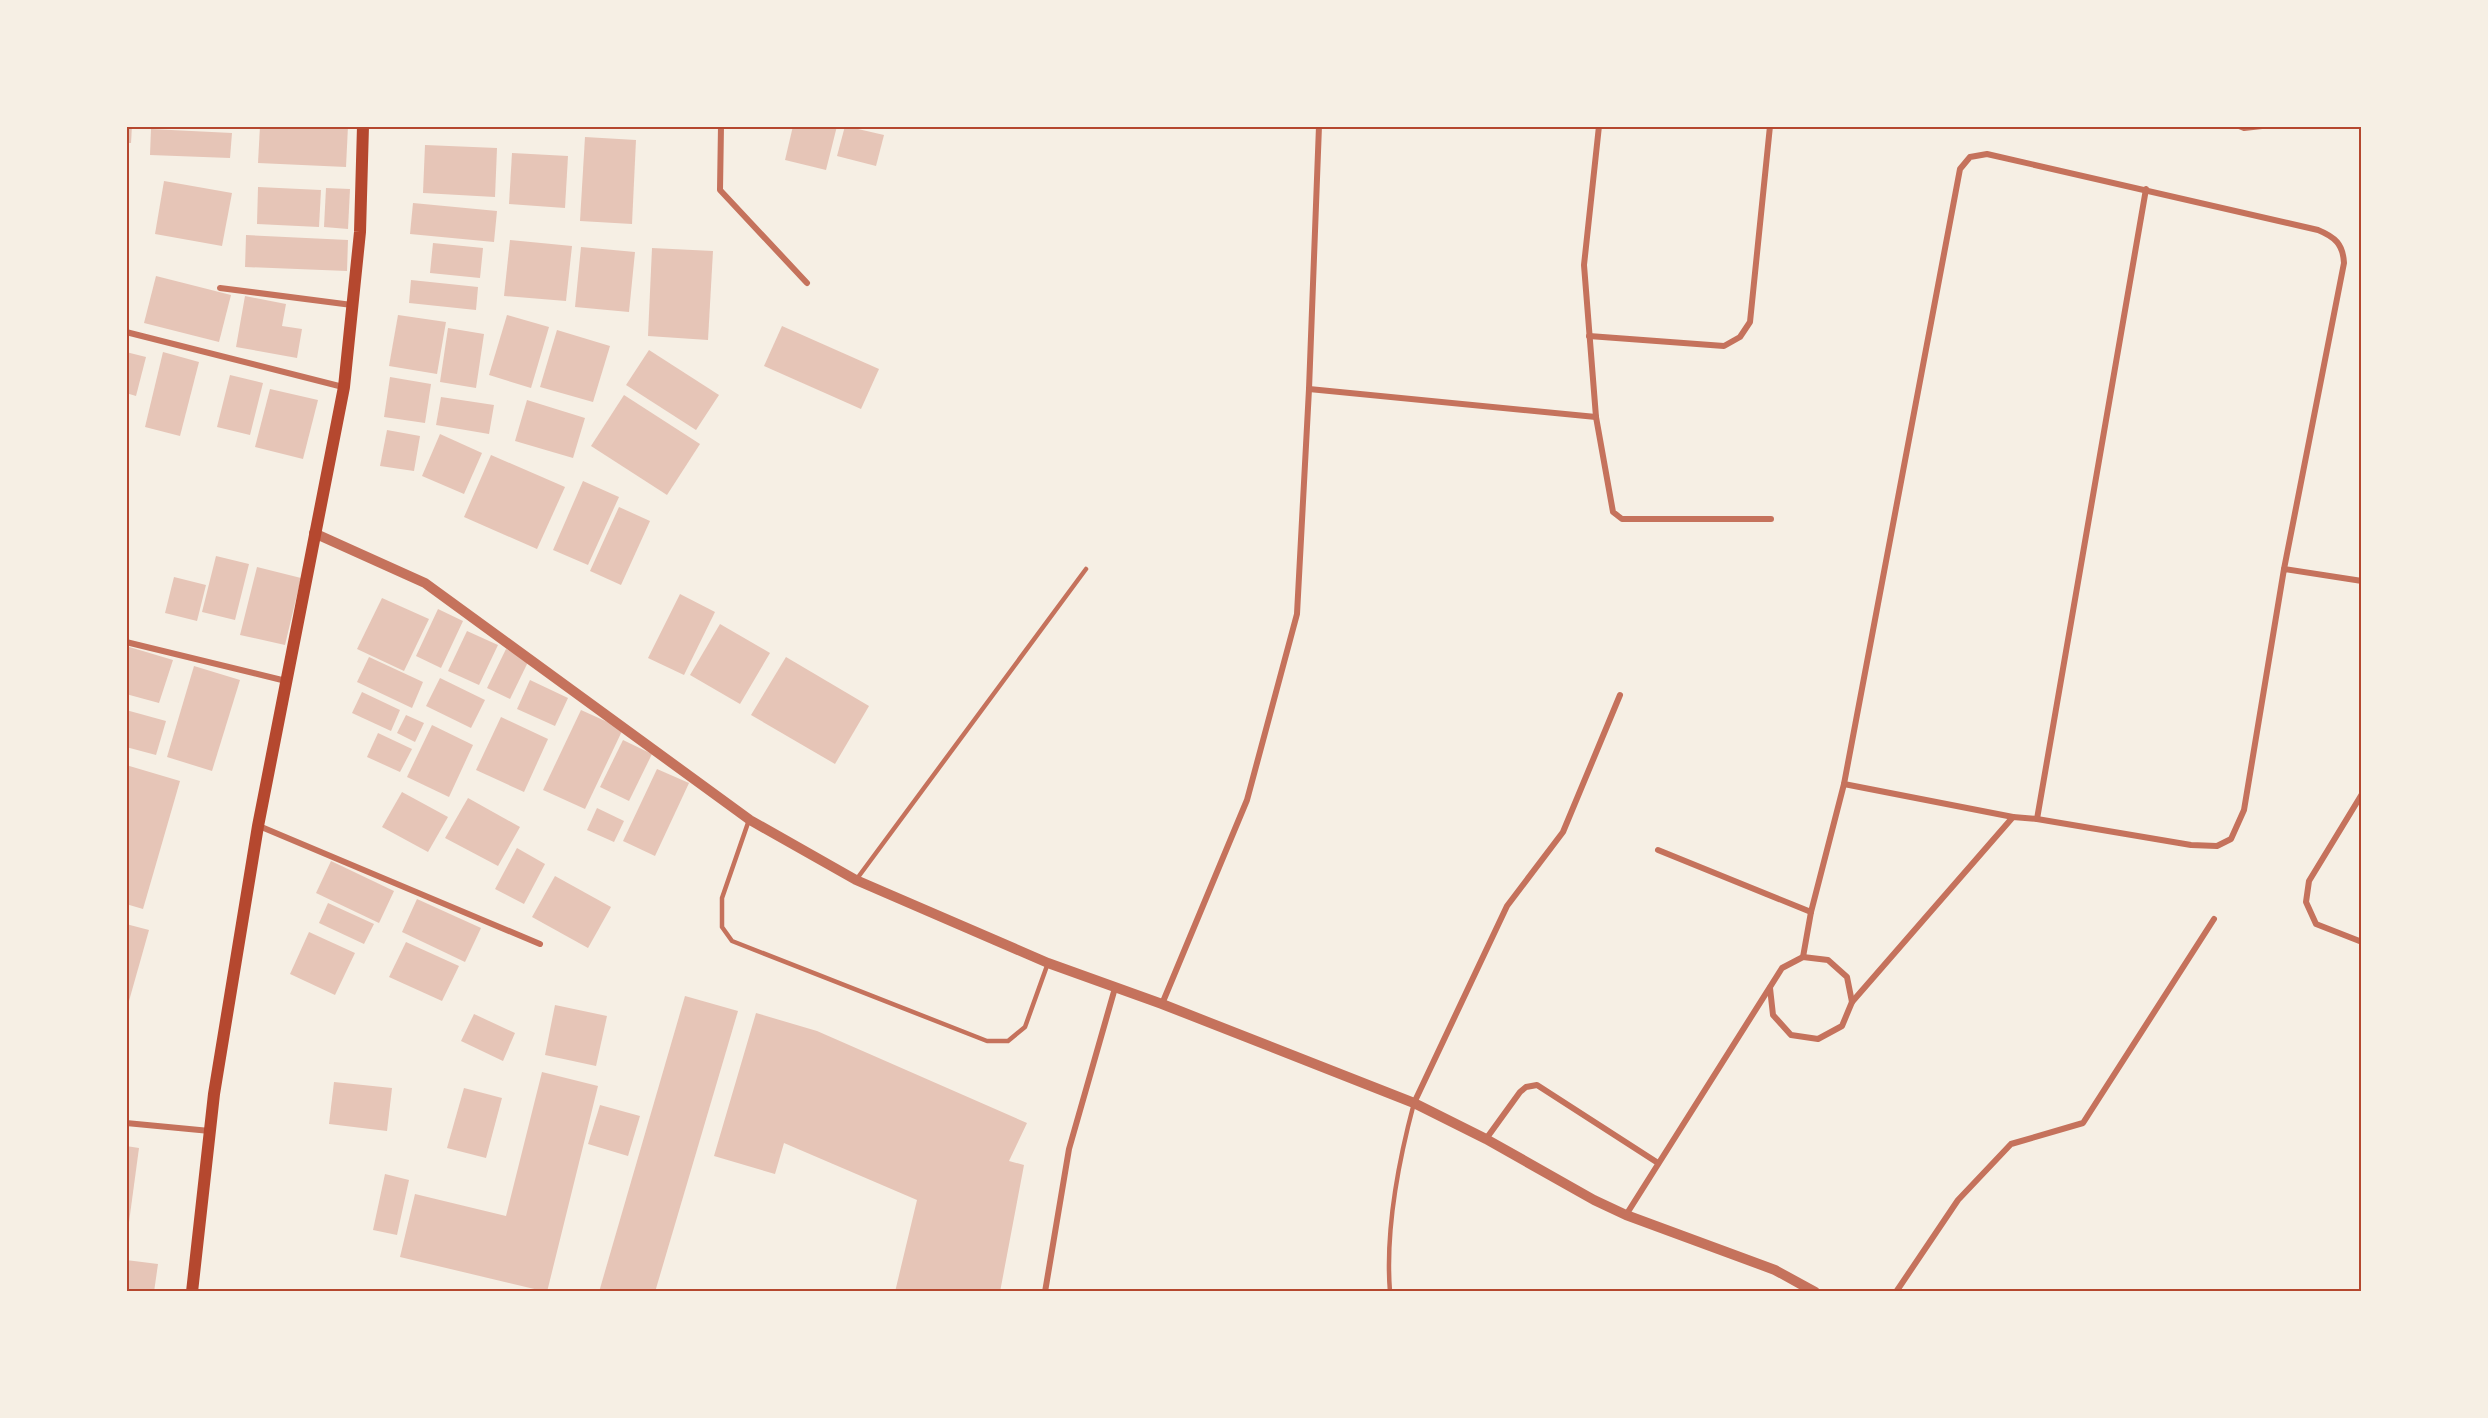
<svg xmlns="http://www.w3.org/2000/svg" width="2488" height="1418" font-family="Rubik,sans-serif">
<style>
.building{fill:#e6c5b7}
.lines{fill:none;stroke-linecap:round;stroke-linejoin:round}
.service{stroke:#c5725c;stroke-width:4.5}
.minor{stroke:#c5725c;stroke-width:6}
.tertiary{stroke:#c5725c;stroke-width:10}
.secondary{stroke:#b5482f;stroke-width:12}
.neatline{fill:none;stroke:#b5482f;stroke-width:2}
</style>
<rect width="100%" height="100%" fill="#f6efe4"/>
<g class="building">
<polygon points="126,126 132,126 131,143 126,143"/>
<polygon points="260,126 348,126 346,167 258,163"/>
<polygon points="793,126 837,126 826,170 785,160"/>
<polygon points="845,126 884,135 876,166 837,156"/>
<polygon points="151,129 232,133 230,158 150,155"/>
<polygon points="585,137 636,140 632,224 580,221"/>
<polygon points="425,145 497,148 495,197 423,193"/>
<polygon points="512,153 568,156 565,208 509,204"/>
<polygon points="164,181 232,193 222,246 155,234"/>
<polygon points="258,187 321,190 319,227 257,224"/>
<polygon points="326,188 350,189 348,229 324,227"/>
<polygon points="413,203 497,211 494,242 410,234"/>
<polygon points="246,235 348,240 347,271 245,267"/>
<polygon points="510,240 572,246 566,301 504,296"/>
<polygon points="433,243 483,248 480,278 430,273"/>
<polygon points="581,247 635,252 629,312 575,307"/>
<polygon points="652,248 713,251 708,340 648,336"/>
<polygon points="156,276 231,295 219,342 144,323"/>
<polygon points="411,280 478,287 476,310 409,303"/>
<polygon points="245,296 286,304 282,326 302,329 297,358 236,347"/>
<polygon points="398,315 446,322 437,374 389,366"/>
<polygon points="507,315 549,327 531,388 489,375"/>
<polygon points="782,326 879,369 861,409 764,366"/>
<polygon points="448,328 484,334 476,388 440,382"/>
<polygon points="557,330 610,346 593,402 540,387"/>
<polygon points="649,350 719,395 696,430 626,385"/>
<polygon points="126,352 146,357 136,396 126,393"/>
<polygon points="163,352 199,362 180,436 145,427"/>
<polygon points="230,375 263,383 250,435 217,427"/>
<polygon points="390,377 431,384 425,423 384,417"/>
<polygon points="270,389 318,400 303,459 255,447"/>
<polygon points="624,395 700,444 667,495 591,446"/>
<polygon points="441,397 494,405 489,434 436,425"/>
<polygon points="527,400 585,418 573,458 515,441"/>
<polygon points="387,430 420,436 414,471 380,466"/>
<polygon points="440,434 482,453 464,494 422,476"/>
<polygon points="491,455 565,487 537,549 464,517"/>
<polygon points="583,481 619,497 588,565 553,550"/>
<polygon points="619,507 650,521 621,585 590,571"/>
<polygon points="216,556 249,564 235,620 202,612"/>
<polygon points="257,567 301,578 285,645 240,635"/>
<polygon points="174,577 206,585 197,621 165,613"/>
<polygon points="680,594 715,612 684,675 648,658"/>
<polygon points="382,598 429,619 404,671 357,649"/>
<polygon points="438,609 463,621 441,668 416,656"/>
<polygon points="720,624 770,653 740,704 690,675"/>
<polygon points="467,631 498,645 479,685 448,671"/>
<polygon points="126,646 173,660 159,703 126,694"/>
<polygon points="506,649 529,660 510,699 487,688"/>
<polygon points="369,657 423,682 412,708 357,682"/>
<polygon points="786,657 869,706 835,764 751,715"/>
<polygon points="194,666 240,680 212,771 167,757"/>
<polygon points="440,678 485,700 471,728 426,706"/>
<polygon points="530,680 568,698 555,726 517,709"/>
<polygon points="362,692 400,710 391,731 352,713"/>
<polygon points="126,710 166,721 156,755 126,747"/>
<polygon points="581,710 623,729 585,809 543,790"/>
<polygon points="406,715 424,723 415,742 397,733"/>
<polygon points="501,717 548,739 524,792 476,770"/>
<polygon points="432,725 473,745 449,797 407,777"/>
<polygon points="378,733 412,749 400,772 367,757"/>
<polygon points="623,740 652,754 629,801 600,787"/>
<polygon points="126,765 180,781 143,909 126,904"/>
<polygon points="657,769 689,783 655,856 623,841"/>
<polygon points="402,792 448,817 428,852 382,827"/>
<polygon points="468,798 520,827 498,866 445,838"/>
<polygon points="597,808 624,821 614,842 587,830"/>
<polygon points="517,848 545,864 524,904 495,889"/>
<polygon points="331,861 394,891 379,923 316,893"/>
<polygon points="555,876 611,907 588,948 532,917"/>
<polygon points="417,899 481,928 465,962 402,932"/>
<polygon points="328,903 374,924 364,944 319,923"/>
<polygon points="126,924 149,930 127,1008 126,1008"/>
<polygon points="309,932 355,953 335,995 290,974"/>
<polygon points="406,942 459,966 442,1001 389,977"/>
<polygon points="685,996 738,1011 655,1292 599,1292"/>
<polygon points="555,1005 607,1016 596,1066 545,1055"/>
<polygon points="756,1013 817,1031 1027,1123 1009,1161 1024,1165 1000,1292 895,1292 917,1200 784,1143 775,1174 714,1156"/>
<polygon points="474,1014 515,1033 503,1061 461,1041"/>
<polygon points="542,1072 598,1086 547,1292 400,1257 415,1194 506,1216"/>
<polygon points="334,1082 392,1088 387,1131 329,1124"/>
<polygon points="464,1088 502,1098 486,1158 447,1148"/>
<polygon points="600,1105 640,1116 628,1156 588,1144"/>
<polygon points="126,1146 139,1148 127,1237 126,1237"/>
<polygon points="385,1174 409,1180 397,1235 373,1230"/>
<polygon points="126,1260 158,1264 154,1292 126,1292"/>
</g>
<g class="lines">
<g class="service">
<polyline points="749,820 722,898 722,927 732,941 987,1041 1008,1041 1025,1027 1048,963"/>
<polyline points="856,880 1086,569"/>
<path d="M1390,1292c-5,-62 8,-129 24,-189"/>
</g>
<g class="minor">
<polyline points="721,126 720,190 807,283"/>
<polyline points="1599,126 1584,265 1596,417 1613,512 1622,519 1771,519"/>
<polyline points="2239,126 2244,128 2262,126"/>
<polyline points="220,288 352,305"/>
<polyline points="126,332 343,387"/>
<polyline points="1589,336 1724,346 1740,337 1750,322 1770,126"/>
<polyline points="1309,389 1596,417"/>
<polyline points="2284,569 2362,581"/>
<polyline points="126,642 286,681"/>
<polyline points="1844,784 2013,817"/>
<polyline points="2362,794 2309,881 2306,902 2316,924 2362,942"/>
<polyline points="2037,819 2146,189"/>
<polyline points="259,826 540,944"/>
<polyline points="1658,850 1811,912"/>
<path d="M1770,988l3,27 18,20 27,4 24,-13 10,-24 161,-185 24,2 154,26 26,1 14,-7 13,-29 40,-241 60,-306c-1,-19 -9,-26 -26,-33l-331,-76 -17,3 -10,12 -116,615 -33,128 -8,45"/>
<polyline points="1162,1004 1247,800 1297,614 1309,389 1319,126"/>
<polyline points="1414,1103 1507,906 1563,832 1620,695"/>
<polyline points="126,1123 210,1131"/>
<polyline points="1486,1139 1520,1092 1526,1087 1537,1085 1658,1163"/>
<polyline points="1626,1215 1782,968 1803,957 1828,960 1847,977 1852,1002"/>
<polyline points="1045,1292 1069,1149 1115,988"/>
<polyline points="1896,1292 1958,1200 2011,1144 2083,1123 2214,919"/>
</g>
<polyline class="tertiary" points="314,533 425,583 750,820 856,880 1048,963 1162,1004 1414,1103 1486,1139 1594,1200 1626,1215 1775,1270 1815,1292"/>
<polyline class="secondary" points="192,1292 214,1094 258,826 344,387 360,232 363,126"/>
</g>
<rect width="2488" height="1418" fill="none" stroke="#f6efe4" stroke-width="255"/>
<rect x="128" y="128" width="2232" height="1162" class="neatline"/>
</svg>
